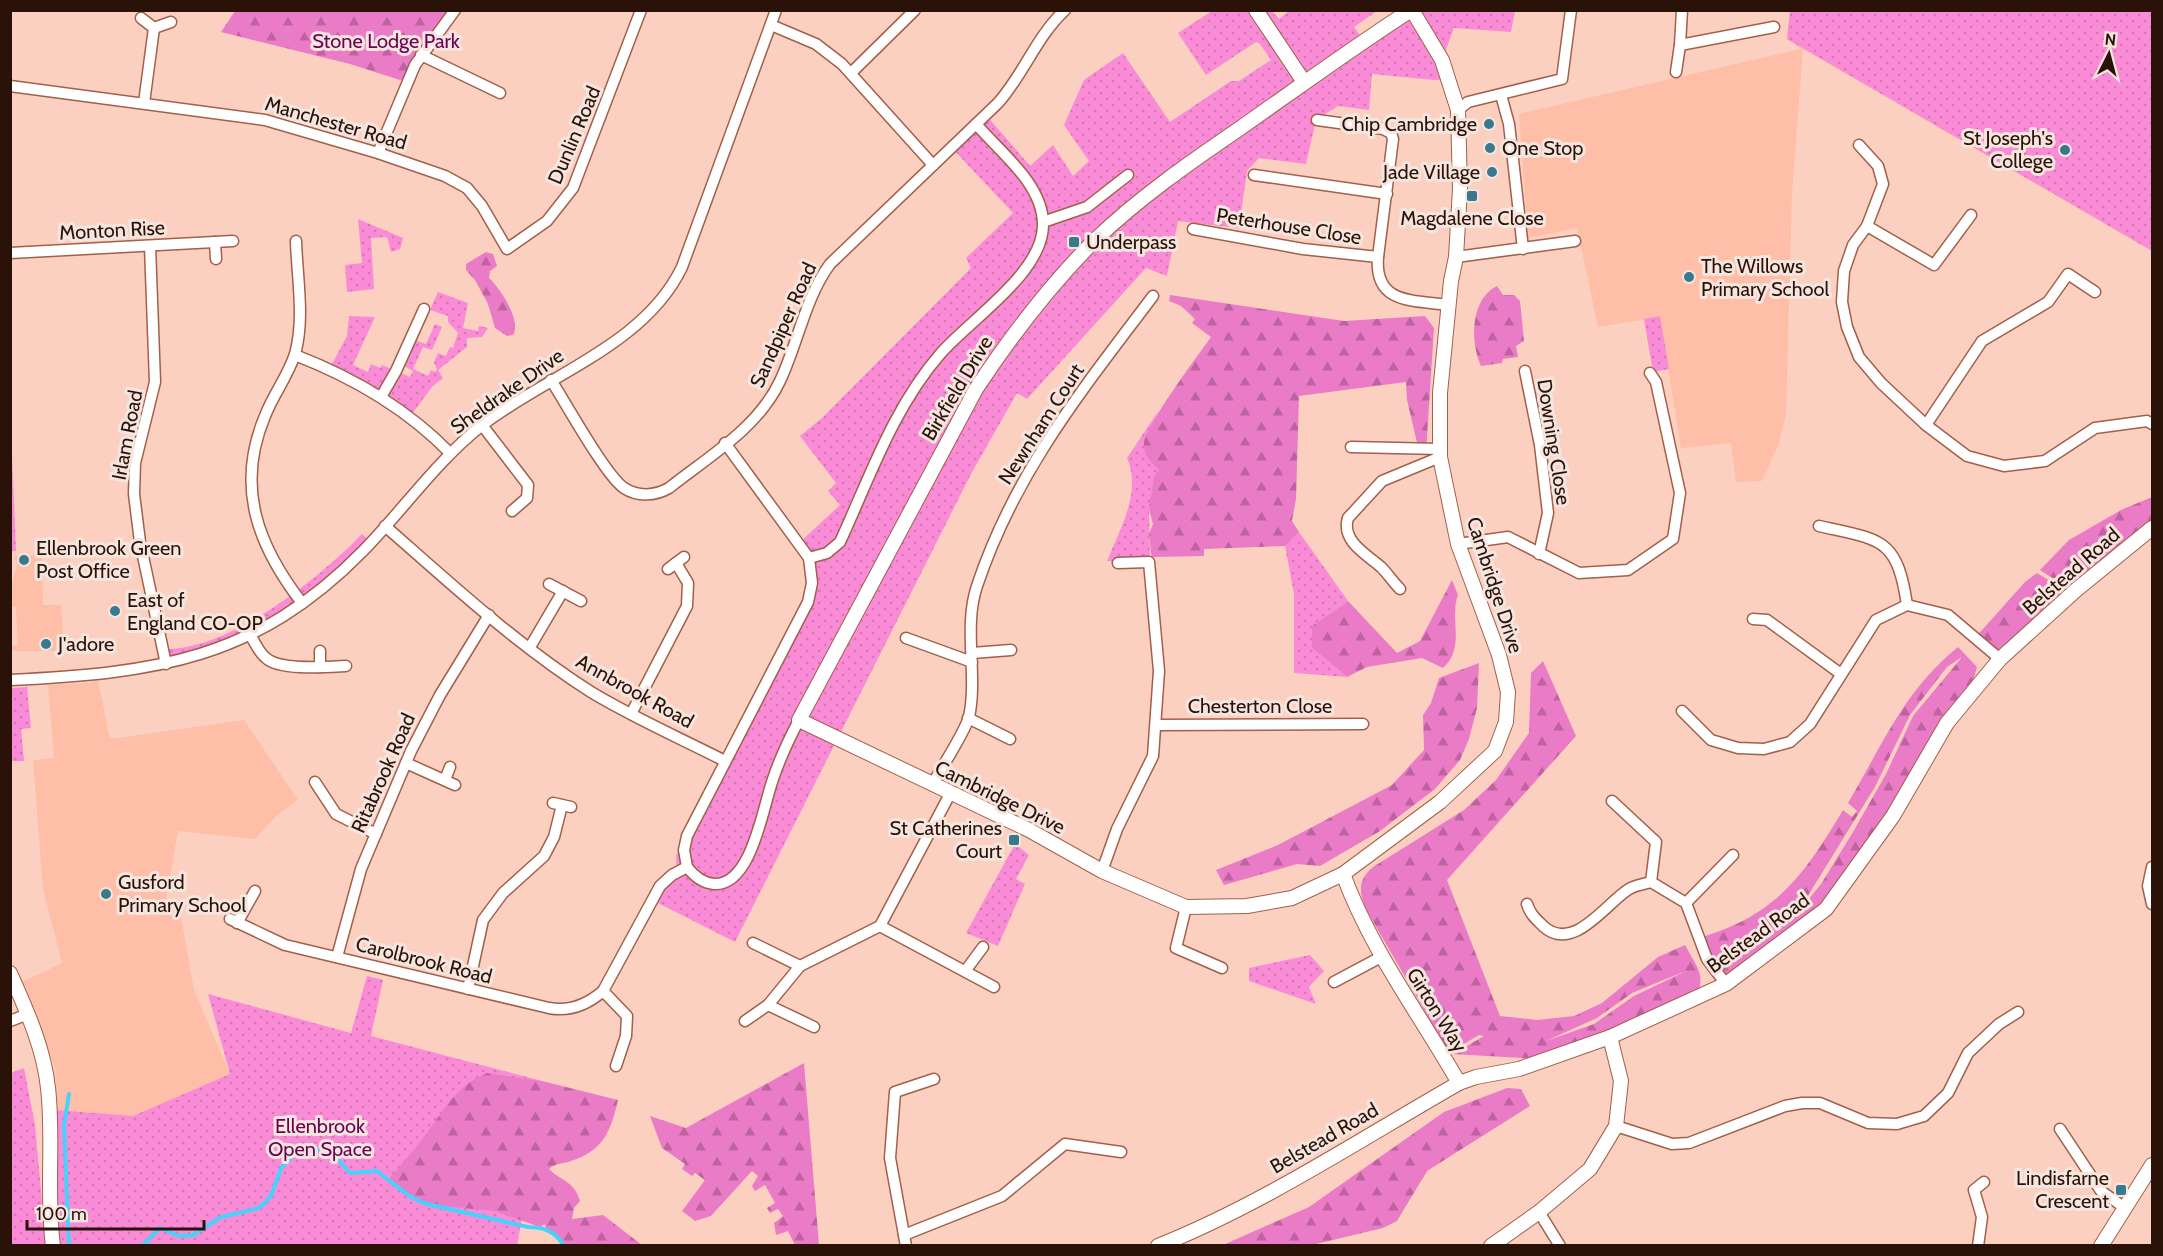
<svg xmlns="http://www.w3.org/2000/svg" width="2163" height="1256" font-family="Cabin,sans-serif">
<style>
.built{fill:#febea7}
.grass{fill:url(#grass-dots)}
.forest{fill:url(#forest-firs);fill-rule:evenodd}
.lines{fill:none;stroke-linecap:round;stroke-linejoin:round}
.stream{stroke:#46d3fb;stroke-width:4}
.minor-casing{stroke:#a16049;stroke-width:13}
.tertiary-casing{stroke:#a16049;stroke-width:16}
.minor{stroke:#fff;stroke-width:10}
.tertiary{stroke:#fff;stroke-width:14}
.poi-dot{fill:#39798d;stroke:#f4e5df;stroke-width:2}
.labels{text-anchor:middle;stroke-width:6;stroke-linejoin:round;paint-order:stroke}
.park-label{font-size:20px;fill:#6a0052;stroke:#f4e5df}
.street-label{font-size:20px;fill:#2b1208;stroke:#f4e5df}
.poi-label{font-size:20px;fill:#2b1208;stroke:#f4e5df;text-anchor:start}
</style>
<defs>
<pattern id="grass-dots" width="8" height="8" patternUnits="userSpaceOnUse" patternTransform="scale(1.5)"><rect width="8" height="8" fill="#fa8bd6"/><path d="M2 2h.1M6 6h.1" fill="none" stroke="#d677b6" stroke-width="1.8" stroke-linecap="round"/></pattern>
<pattern id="forest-firs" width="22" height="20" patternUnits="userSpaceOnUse" patternTransform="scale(1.5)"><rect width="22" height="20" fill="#ea7bc6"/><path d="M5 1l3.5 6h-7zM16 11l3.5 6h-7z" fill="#be639f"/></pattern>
</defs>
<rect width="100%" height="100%" fill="#fcd0c0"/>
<g class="built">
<polygon points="1790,11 2152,11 2152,251 1803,49 1792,192 1786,415 1778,446 1762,481 1736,482 1731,443 1681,448 1660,317 1598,327 1577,228 1528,238 1519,114 1801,49 1787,39"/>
<polygon points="42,555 43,605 61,605 64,648 75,648 75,651 11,651 11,646 18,645 16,607 11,607 10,591 17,565 14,556"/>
<polygon points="98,680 110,739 244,720 298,800 277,815 255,839 178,831 166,899 178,901 194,990 230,1074 133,1116 57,1110 55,1067 22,982 62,963 43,889 33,760 54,758 48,685 89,683"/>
</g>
<g class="grass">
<polygon points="1212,11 1272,11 1279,19 1289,11 1377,11 1354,27 1364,41 1411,11 1515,11 1511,32 1454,28 1442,60 1448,79 1434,80 1372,74 1369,110 1338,106 1316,120 1306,164 1259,158 1247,171 1239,228 1178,221 1167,276 1146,268 1027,399 1017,393 971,474 735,942 652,900 677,873 676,856 812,590 800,542 840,505 828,491 836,483 800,436 822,418 971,268 966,258 1013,213 951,147 986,115 1030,166 1053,145 1073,176 1089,161 1064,125 1084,80 1123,53 1170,122 1231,81 1239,81 1271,60 1260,44 1256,42 1206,75 1178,33"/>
<polygon points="1790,11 2152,11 2152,251 1787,39"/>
<polygon points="358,219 403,238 400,249 391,252 387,237 371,238 374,289 347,292 345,265 362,263"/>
<polygon points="438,292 468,303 463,328 478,331 479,326 488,328 482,337 467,338 467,347 438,370 443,378 432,387 409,418 329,370 347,336 349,316 375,317 353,365 368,372 371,364 380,368 382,365 410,377 413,371 404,366 415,340 426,344 435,324 442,327 432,350 423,347 413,369 428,376 431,370 435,372 437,370 434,362 438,353 446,356 450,347 453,348 458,333 448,322 448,316 430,310"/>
<polygon points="1660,316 1669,369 1653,372 1644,319"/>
<polygon points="10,406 16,551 10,551"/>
<path d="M1159,410c-13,26 -23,36 0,60l-10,39 1,52h-43c13,-32 35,-69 20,-103z"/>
<polygon points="1299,532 1348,601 1312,626 1312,648 1347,677 1294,673 1294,594 1285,546"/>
<path d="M362,534l9,8 -94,77 -111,45 -3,-15c64,3 157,-71 199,-115z"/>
<polygon points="27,687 31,728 21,729 24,761 11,761 11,688"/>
<polygon points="1015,844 1029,855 1016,879 1025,884 998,946 966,933"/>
<polygon points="1310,955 1324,971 1309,987 1316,1004 1249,981 1249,968"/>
<polygon points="367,976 383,980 371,1036 546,1082 517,1246 59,1245 48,1088 57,1110 133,1116 230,1074 208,994 351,1033"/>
<polygon points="24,1068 35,1125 46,1245 11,1244 11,1073"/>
</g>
<g class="forest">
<polygon points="235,11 449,11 415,57 403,81 350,64 221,32"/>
<path d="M486,252l7,2 4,12 -7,5 -1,7c11,10 33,43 24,57l-6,1 -12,-8 -7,-24 -13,-24 -9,-10v-6z"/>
<path d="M1497,286l6,9h11l6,6 4,40 -8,5 2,11 -15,2 -1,4 -21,3c-11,-24 -11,-67 16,-80z"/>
<path d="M1170,295l174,26 81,-5 9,12 -8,124 -7,-1 -12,-51 -1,-18 -107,14 -3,103 -4,22 7,11 -14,14 -81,3v7l-52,1v4l-3,-27 4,-10 -4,-15 5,-32 5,-7c-8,-7 -16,-16 -15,-27 1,-17 55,-89 67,-106l-19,-14 3,-4 -14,-13 -12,-5z"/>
<polygon points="2152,497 2152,528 2071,590 2040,570 2069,540 2121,510"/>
<polygon points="2037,573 2068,592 2005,648 1996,652 1974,639 2025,582"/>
<path d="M1452,580l6,15c-9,22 8,53 -15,73l-21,-10 -55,9 -20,10 -35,-29v-22l36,-25 49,52 23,-12z"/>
<path d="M1958,647l19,20 -4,14 2,3 -98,157 -66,87c-22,20 -47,34 -74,48l-14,-3 -24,-35c77,-22 105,-63 144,-128l9,7 5,-6 -9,-8c35,-59 55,-111 110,-156zM1962,657l-49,59 -27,58 -33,58 -32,52 -25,31 79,-128 35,-72 37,-48z"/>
<path d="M1543,661l33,75 -129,144 53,136 37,4 37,-4 28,-13 56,-46 27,-12c11,21 22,30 11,53l-139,62 -104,-6 31,-18 -5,-1 -30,18 -82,-142c-8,-19 -10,-30 6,-44l91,-57 32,-30 33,-47 2,-60zM1688,970l-54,26 -40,28 -48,17 51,-23 35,-25z"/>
<polygon points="1479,663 1477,708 1469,739 1460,760 1435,789 1380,831 1320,866 1297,864 1224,885 1216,870 1278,845 1392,785 1424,750 1423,715 1431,703 1439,678"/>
<polygon points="804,1063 819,1245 795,1245 788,1231 776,1235 774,1223 783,1216 778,1209 770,1213 767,1208 775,1203 765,1185 755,1191 752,1186 758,1176 752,1171 711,1216 695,1221 682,1211 705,1180 695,1173 692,1176 682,1169 685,1164 662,1148 650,1116 686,1128"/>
<path d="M487,1073l59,9 72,18c-7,31 -15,51 -47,61 -8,3 -16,2 -22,8 11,12 25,11 31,32l-6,7 -2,11 31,-4 39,30h-78l-18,-16 -1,-5 -5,3 -46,-16 -72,-7 -33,-25c13,-16 28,-31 39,-48 20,-26 27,-44 59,-58z"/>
<polygon points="1507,1088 1521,1089 1530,1106 1427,1171 1397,1221 1383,1228 1312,1245 1223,1245 1309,1207 1444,1112"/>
</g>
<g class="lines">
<g class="stream">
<polyline points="69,1246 64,1126 69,1094"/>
<path d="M142,1246l18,-18 19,8 14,-1 28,-18 38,-9 12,-12 10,-28 11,-11 15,-7 19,1 8,4 16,18 27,-2 31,24 15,8 105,24c16,0 27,4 36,19"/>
</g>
<g class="minor-casing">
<g id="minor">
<polyline points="1682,10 1680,45 1774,27"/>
<polyline points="141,18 154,28 171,22"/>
<polyline points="771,25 816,44 842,64 933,165"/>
<polyline points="421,55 500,93"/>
<polyline points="1676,72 1680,45"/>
<polyline points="851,73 915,10"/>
<polyline points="10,86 265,120 378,153 445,176 467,188 482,206 507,249 547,221 573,188 641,10"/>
<polyline points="1501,95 1509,124 1523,249"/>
<polyline points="144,103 154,28"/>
<polyline points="1458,110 1468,102 1562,79 1571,10"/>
<polyline points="1317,120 1383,129 1391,133 1393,139 1378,257"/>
<polyline points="1859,145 1878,166 1883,184 1867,226 1853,245 1844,271 1842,302 1847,327 1859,357 1881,383 1926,425 1967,456 2004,466 2045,461 2095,428 2147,421 2152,424"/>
<polyline points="378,153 415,65 455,10"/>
<polyline points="1254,175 1387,194"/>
<polyline points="1043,222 1087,207 1128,175"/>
<polyline points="1867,226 1934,265 1971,215"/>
<path d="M1193,229l110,20 75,8c-4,48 36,43 71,48"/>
<path d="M296,241c1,36 9,78 -1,113 -7,22 -22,41 -30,62 -30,71 -7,130 37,187"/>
<polyline points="215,242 216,259"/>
<polyline points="150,246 155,382 135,463 134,494 140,542 166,664"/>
<polyline points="10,253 233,241"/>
<polyline points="1456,257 1575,241"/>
<path d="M295,355c57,22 112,54 155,98"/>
<polyline points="1525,371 1540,445 1548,513 1539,554"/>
<path d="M551,380c14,22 55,96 73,108 14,9 31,8 45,0 39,-31 89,-60 111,-107 18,-38 25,-83 50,-117l168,-161c26,-29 38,-66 67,-93"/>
<polyline points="381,397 396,371 424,309"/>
<polyline points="482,425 528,485 527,498 512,511"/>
<polyline points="1926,425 1982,341 2048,302 2068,274 2095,292"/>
<polyline points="725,443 809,558"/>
<polyline points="1351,447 1440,449"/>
<path d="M385,526c65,57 132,119 206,166 43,26 89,46 134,69"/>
<path d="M1819,526c62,14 78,11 88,79"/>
<polyline points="1458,544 1508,537 1579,573 1628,570 1673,539 1680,493 1656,382 1650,373"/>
<polyline points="668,569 684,557"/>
<polyline points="549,584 581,601"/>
<path d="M1400,589c-7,-7 -12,-15 -19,-22 -15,-13 -40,-26 -33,-49l34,-37 58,-24"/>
<polyline points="1753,619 1767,620 1841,674"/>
<path d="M250,635c5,7 9,18 16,23 14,13 61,9 80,8"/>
<polyline points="906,638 972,662"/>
<polyline points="530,647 563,591"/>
<polyline points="972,653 1011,650"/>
<polyline points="320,667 320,651"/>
<path d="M10,680c145,-7 246,-20 353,-129 40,-41 73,-89 118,-125 66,-51 164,-81 201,-159l94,-257"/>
<polyline points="1682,711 1711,740 1738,748 1764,749 1790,742 1810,724 1876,620 1907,605 1948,615 2000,659"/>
<polyline points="631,714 687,606 688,583 676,563"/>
<polyline points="968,718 1010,739"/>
<polyline points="1157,725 1363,724"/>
<polyline points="406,763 455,785"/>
<polyline points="445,780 450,767"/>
<polyline points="315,782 336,814 376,834"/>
<path d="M932,785c9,-17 32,-51 37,-68 9,-42 -6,-90 8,-131 38,-114 105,-196 176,-290"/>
<polyline points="1612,801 1656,842 1651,882 1686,903 1707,959 1726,984"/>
<polyline points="553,803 571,807"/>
<path d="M687,867c7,9 15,16 27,17 38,2 49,-78 59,-105 7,-21 16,-40 26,-59"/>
<polyline points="2152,867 2148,886 2152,904"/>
<polyline points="1102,871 1117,829 1153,756 1159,671 1149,562 1118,563"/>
<polyline points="1686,903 1733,855"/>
<path d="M1527,904c3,10 9,15 16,22 30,28 63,-23 86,-37 6,-4 15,-5 22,-7"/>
<polyline points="1186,907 1176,948 1222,968"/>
<path d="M230,919l55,26 264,63c21,4 38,-3 54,-17l57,-105 12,-11 15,-8 -3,-17 3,-14 121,-234 4,-19 -3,-25 18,-5 13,-11c30,-65 53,-134 101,-189 30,-34 103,-81 102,-129 0,-40 -43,-72 -67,-100"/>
<polyline points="237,923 255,891"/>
<polyline points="880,926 994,987"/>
<polyline points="753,943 800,966"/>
<polyline points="337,957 361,869 411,751 440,695 489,615"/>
<polyline points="966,970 983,947"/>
<polyline points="1334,982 1381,957"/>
<polyline points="468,989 483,920 503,893 544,856 554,837 562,805"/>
<polyline points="603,991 627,1016 626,1036 616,1066"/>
<polyline points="768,1005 814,1027"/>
<polyline points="10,1021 28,1014"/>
<polyline points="745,1021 768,1005 800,966 880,926 950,794"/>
<polyline points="1616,1126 1672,1144 1689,1143 1785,1106 1802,1103 1820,1103 1868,1123 1897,1124 1924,1116 1948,1093 1968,1053 1999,1024 2018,1012"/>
<polyline points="2060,1129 2101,1191 2125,1208"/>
<polyline points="1539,1212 1560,1246"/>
<polyline points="904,1235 1002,1196 1065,1144 1121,1152"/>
<polyline points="906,1246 890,1158 895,1092 934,1079"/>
<polyline points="1978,1246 1982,1217 1974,1190 1984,1182"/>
</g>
</g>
<g class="tertiary-casing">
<g id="tertiary">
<polyline points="1256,10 1304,82"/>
<path d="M1411,10c-59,38 -115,79 -172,119 -50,34 -100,69 -144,111 -45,45 -84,96 -119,149l-177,331 230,110 73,41 84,36 61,-1 45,-8 51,-24 97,-72 55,-51 11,-29 2,-30 -9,-37 -41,-111 -18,-87v-64l11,-112 5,-24 4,-68 -2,-79 -16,-50 -30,-50"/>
<path d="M1343,874c28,76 76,139 116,209"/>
<path d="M10,973c16,36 34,75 38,115 6,52 -2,105 5,158"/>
<path d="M1158,1246c105,-42 203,-107 301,-163l17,-6 43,-8 91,-32 116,-53 100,-75 67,-93 54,-93 53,-64 76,-69 76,-62"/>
<polyline points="1491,1246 1539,1212 1590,1169 1616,1126 1621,1081 1610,1037"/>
<polyline points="2101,1246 2152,1165"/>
</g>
</g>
<use href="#minor" class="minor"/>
<use href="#tertiary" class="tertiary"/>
</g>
<g class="poi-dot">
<circle cx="1489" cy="124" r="6"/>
<circle cx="1490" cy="148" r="6"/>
<circle cx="2065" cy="150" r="6"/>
<circle cx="1492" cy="172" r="6"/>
<rect x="1466" y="190" width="12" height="12" rx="3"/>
<rect x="1068" y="236" width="12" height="12" rx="3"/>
<circle cx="1689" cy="277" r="6"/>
<circle cx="24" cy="560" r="6"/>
<circle cx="115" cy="611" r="6"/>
<circle cx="46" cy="644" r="6"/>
<rect x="1008" y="834" width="12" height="12" rx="3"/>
<circle cx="106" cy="894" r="6"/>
<rect x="2115" y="1184" width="12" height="12" rx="3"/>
</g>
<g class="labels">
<g class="park-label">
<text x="386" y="48">Stone Lodge Park</text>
<text x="320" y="1133">Ellenbrook<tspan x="320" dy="23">Open Space</tspan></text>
</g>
<g class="street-label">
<text transform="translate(336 123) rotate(16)" y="7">Manchester Road</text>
<text transform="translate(574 135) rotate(-67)" y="7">Dunlin Road</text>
<text transform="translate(1289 226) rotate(9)" y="7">Peterhouse Close</text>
<text transform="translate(112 230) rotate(-3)" y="7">Monton Rise</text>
<text transform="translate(783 325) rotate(-66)" y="7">Sandpiper Road</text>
<text transform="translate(957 388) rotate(-59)" y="7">Birkfield Drive</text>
<text transform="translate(507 391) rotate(-35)" y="7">Sheldrake Drive</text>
<text transform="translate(1041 424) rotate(-57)" y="7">Newnham Court</text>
<text transform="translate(127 435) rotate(-79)" y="7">Irlam Road</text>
<text transform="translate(1554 442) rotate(81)" y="7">Downing Close</text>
<text transform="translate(2071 571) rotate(-41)" y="7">Belstead Road</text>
<text transform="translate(1495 585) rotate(72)" y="7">Cambridge Drive</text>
<text transform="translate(635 691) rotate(29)" y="7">Annbrook Road</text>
<text x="1260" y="713">Chesterton Close</text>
<text transform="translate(383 773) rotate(-66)" y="7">Ritabrook Road</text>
<text transform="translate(1000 797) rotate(26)" y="7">Cambridge Drive</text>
<text transform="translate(1758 933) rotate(-36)" y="7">Belstead Road</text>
<text transform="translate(424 960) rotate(14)" y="7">Carolbrook Road</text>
<text transform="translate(1437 1010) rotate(58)" y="7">Girton Way</text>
<text transform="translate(1324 1138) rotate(-30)" y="7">Belstead Road</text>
</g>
<g class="poi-label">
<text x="1477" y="131" text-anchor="end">Chip Cambridge</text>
<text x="2053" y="145" text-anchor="end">St Joseph's<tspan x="2053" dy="23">College</tspan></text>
<text x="1502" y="155">One Stop</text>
<text x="1480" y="179" text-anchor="end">Jade Village</text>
<text x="1472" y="225" text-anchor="middle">Magdalene Close</text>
<text x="1086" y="249">Underpass</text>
<text x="1701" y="273">The Willows<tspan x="1701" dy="23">Primary School</tspan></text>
<text x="36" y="555">Ellenbrook Green<tspan x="36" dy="23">Post Office</tspan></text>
<text x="127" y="607">East of<tspan x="127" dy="23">England CO-OP</tspan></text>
<text x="58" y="651">J'adore</text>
<text x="1002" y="835" text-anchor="end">St Catherines<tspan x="1002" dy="23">Court</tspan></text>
<text x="118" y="889">Gusford<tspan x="118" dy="23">Primary School</tspan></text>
<text x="2109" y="1185" text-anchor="end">Lindisfarne<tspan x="2109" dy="23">Crescent</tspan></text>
</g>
</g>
<rect width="2163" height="1256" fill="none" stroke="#2b1208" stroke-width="24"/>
<g transform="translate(2109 54) rotate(6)" stroke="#f4e5df" stroke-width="4.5" paint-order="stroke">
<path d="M0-4.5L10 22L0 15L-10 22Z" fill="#2b1208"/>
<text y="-9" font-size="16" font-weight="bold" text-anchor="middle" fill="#2b1208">N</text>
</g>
<path d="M27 1220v9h177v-9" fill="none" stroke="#2b1208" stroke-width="3"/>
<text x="36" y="1220" font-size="18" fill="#2b1208" stroke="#f4e5df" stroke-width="4.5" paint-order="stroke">100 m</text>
</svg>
